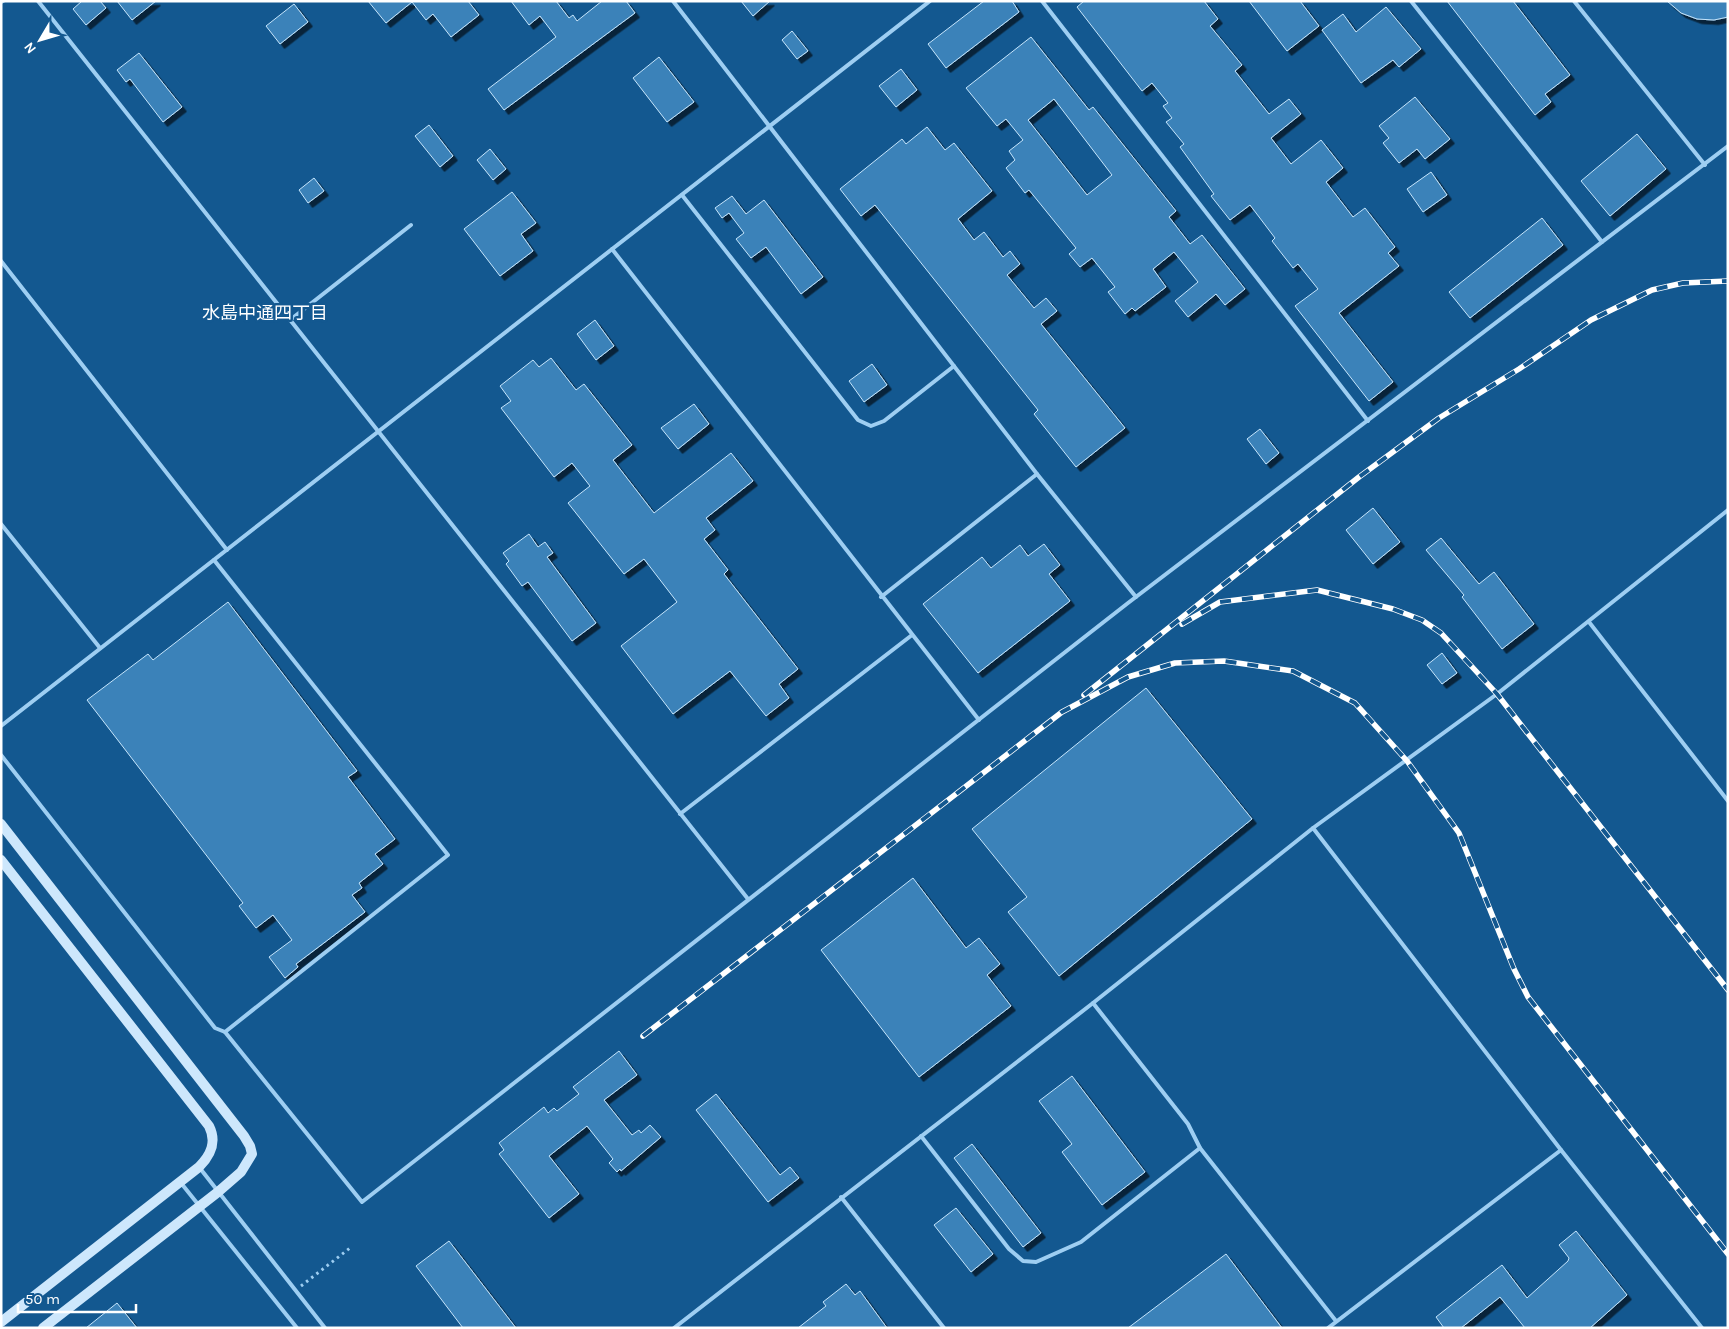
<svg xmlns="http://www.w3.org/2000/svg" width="1729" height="1329" font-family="Karla,'Noto Sans JP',sans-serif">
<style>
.building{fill:#3b82b9;stroke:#c5e5fc;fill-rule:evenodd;filter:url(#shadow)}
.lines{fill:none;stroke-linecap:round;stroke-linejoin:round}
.path{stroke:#9ecef2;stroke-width:3;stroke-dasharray:2.5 4;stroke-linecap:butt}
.lane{stroke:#9ecef2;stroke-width:4}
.secondary{stroke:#cde7fc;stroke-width:10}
.rail-casing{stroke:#fff;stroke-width:5.5}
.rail{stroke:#135890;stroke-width:4;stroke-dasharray:11;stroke-linecap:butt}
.labels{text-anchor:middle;stroke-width:5;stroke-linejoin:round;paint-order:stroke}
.neighbourhood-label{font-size:18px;fill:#fff;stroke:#135890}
</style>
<defs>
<filter id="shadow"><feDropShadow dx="4.5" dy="4.5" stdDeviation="0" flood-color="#0009"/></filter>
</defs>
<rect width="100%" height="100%" fill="#135890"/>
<g class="building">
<polygon points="82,1 100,1 106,8 86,25 73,9"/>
<polygon points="117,1 156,1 132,20"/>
<polygon points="368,1 468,1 479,15 451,37 433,14 426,20 412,2 386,23"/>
<polygon points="511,1 556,1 569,18 573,15 577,21 602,1 626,1 635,13 504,110 488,89 556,37 540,16 529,25"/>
<polygon points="741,1 770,1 753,16"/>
<polygon points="984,1 1012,1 1019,12 946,68 928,44"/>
<polygon points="1084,1 1204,1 1218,19 1210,26 1242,65 1235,71 1269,114 1289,99 1301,114 1271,138 1291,164 1321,140 1343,168 1326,182 1353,217 1365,208 1395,247 1388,253 1399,266 1339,313 1393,382 1369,401 1295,306 1318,289 1298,264 1293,268 1272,241 1275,238 1250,205 1230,220 1211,196 1214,194 1180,147 1184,144 1166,122 1172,118 1163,106 1168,103 1152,83 1142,91 1077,7"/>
<polygon points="1249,1 1300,1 1319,26 1287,51"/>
<polygon points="1447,1 1513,1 1570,75 1545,94 1551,102 1535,115"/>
<polygon points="1667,1 1728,1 1728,17 1714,20 1697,19 1681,13"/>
<polygon points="294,4 308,22 280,44 266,26"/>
<polygon points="1386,7 1421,49 1399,67 1393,60 1361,83 1322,30 1343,14 1356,32"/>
<polygon points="792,31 808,51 797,59 782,40"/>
<path d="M1031,37l58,73 4,-3 83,104 -7,6 21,27 12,-9 43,54 -20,16 -9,-11 -28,23 -13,-16 23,-19 -24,-30 -21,17 13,18 -31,24 -3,-3 -7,6 -17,-22 7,-5 -23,-29 -12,9 -11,-13 7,-6 -47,-58 -4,3 -19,-25 9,-8 -6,-9 14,-11 -17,-21 -9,7 -31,-38zM1054,99l58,76 -25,20 -59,-75z"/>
<polygon points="139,53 182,107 163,122 130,79 126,82 117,70"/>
<polygon points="659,57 694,102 667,122 633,78"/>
<polygon points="901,69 917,90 896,107 879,86"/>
<polygon points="1415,97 1450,139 1425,159 1417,149 1399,163 1383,143 1389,138 1379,126"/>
<polygon points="429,125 453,156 440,167 415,136"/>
<polygon points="927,127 945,150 954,143 992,191 958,219 974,240 984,232 1003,257 1010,251 1020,264 1007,275 1034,308 1046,298 1057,311 1041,324 1125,428 1076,467 1034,414 1038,410 875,205 861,216 840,189 902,139 906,144"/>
<polygon points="1637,134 1666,169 1610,216 1581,181"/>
<polygon points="490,149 506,169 493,180 477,160"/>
<polygon points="1431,172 1447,195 1423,212 1407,189"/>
<polygon points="314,178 324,191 308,203 299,190"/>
<polygon points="512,192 536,223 521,234 533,251 500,276 464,229"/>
<polygon points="732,196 746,214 764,200 823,277 801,294 766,247 751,258 736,239 744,233 729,213 722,218 715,208"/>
<polygon points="1542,218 1563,245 1470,318 1449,292"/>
<polygon points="595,320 614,346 596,360 577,334"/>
<polygon points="551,358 576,390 584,384 632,445 613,460 654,513 731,453 753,481 706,518 715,530 704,539 728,570 724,574 798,669 779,684 789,698 766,716 730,671 673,714 621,646 677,602 644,559 624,574 568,503 590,486 572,463 554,477 501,408 511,401 500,386 533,360 539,367"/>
<polygon points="872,364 887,385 864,402 849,381"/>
<polygon points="694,404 709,424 678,449 661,428"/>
<polygon points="1260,429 1279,453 1266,464 1247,439"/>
<polygon points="1373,508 1400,542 1373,564 1346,530"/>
<polygon points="529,534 538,547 545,542 553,553 547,557 596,623 572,641 528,582 522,586 506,564 509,561 503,553"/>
<polygon points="1441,538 1479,584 1494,572 1534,624 1502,649 1462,597 1464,595 1426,550"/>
<polygon points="1044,544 1060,565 1049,574 1070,601 978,673 923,604 982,557 991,568 1020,545 1028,556"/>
<polygon points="228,602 357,771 348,777 395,839 375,854 383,864 359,883 362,888 352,895 365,912 296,964 298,967 285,978 269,957 292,940 273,915 256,928 239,906 243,903 87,700 148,654 153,660"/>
<polygon points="1442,653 1457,673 1442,684 1427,665"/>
<polygon points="1146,688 1252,819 1059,976 1008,912 1027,897 972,829"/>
<polygon points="913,878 966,948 979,938 1000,964 987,975 1011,1006 919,1077 821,950"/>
<polygon points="619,1051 637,1075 604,1100 632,1135 639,1130 641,1133 650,1125 661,1137 621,1171 620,1169 617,1172 609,1163 613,1159 587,1126 549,1156 579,1194 549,1218 499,1154 504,1150 499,1143 544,1107 548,1113 554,1108 557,1111 579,1094 573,1087"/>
<polygon points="1072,1076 1145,1172 1102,1205 1062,1152 1072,1144 1039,1101"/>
<polygon points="716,1094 780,1175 790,1167 799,1178 768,1202 696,1110"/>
<polygon points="972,1144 1041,1233 1023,1247 954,1158"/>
<polygon points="956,1208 993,1254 971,1272 934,1225"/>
<polygon points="1576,1231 1627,1295 1590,1328 1525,1328 1500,1297 1461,1328 1444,1328 1436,1317 1502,1265 1527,1298 1568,1261 1569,1258 1559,1245"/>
<polygon points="449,1241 516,1328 463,1328 416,1266"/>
<polygon points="1226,1254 1282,1328 1128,1328"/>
<polygon points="846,1284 855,1295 860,1291 887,1328 798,1328 826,1306 823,1302"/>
<polygon points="117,1303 137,1328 86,1328"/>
</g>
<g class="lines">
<polyline class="path" points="301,1286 350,1248"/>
<g class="lane">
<polyline points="38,1 748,899"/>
<polyline points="673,1 1037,474 1136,597"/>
<polyline points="1042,1 1368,421"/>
<polyline points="1411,1 1602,242"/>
<polyline points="1574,1 1705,165"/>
<polyline points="1,2 3,1"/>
<polyline points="682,195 858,420 871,426 884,421 954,366"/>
<polyline points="612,249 979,720"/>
<polyline points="1,261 227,550"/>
<polyline points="290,320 411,225"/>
<polyline points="1,524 100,648"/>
<polyline points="214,560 448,855 225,1032"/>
<polyline points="881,597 1037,474"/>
<polyline points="1589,622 1728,801"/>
<polyline points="1,726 930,1"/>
<polyline points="1,755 215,1028 225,1032 362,1202 1128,603 1728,146"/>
<polyline points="680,814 912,635"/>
<polyline points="1313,828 1561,1150 1702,1328"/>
<polyline points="1093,1003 1188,1124 1200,1148 1336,1321"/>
<polyline points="921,1136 1009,1249 1023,1261 1036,1262 1081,1242 1200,1148"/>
<polyline points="199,1167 325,1328"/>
<polyline points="181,1183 297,1328"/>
<polyline points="841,1197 944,1328"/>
<polyline points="674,1328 1093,1003 1313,828 1497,694 1728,510"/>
<polyline points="1328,1328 1561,1150"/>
</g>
<g class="secondary">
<polyline points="1,824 244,1136 250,1146 252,1154 241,1172 218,1192 43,1328"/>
<path d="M1,860l208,266c8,16 2,29 -10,41l-198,155"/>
</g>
<g class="rail-casing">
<g id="rail">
<polyline points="1182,624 1220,602 1317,590 1393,609 1422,620 1441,633 1497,694 1728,990"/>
<polyline points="1084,695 1359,477 1439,418 1519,369 1591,320 1652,290 1683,283 1728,281"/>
<polyline points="643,1036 1062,712 1128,677 1175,663 1224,661 1293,671 1355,703 1407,761 1459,833 1514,969 1528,997 1728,1254"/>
</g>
</g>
<use href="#rail" class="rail"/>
</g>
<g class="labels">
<g class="neighbourhood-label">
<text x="265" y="319">水島中通四丁目</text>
</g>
</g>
<rect width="1729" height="1329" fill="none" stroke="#ffffff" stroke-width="5"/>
<g transform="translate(40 40) rotate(232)" stroke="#135890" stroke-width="4" paint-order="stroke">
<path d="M0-4L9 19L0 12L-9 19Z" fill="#ffffff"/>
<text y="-8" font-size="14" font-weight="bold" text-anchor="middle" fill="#ffffff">N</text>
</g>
<path d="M18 1304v8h118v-8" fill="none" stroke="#ffffff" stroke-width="2.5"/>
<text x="25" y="1304" font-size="15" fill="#ffffff" stroke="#135890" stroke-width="4" paint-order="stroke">50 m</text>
</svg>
